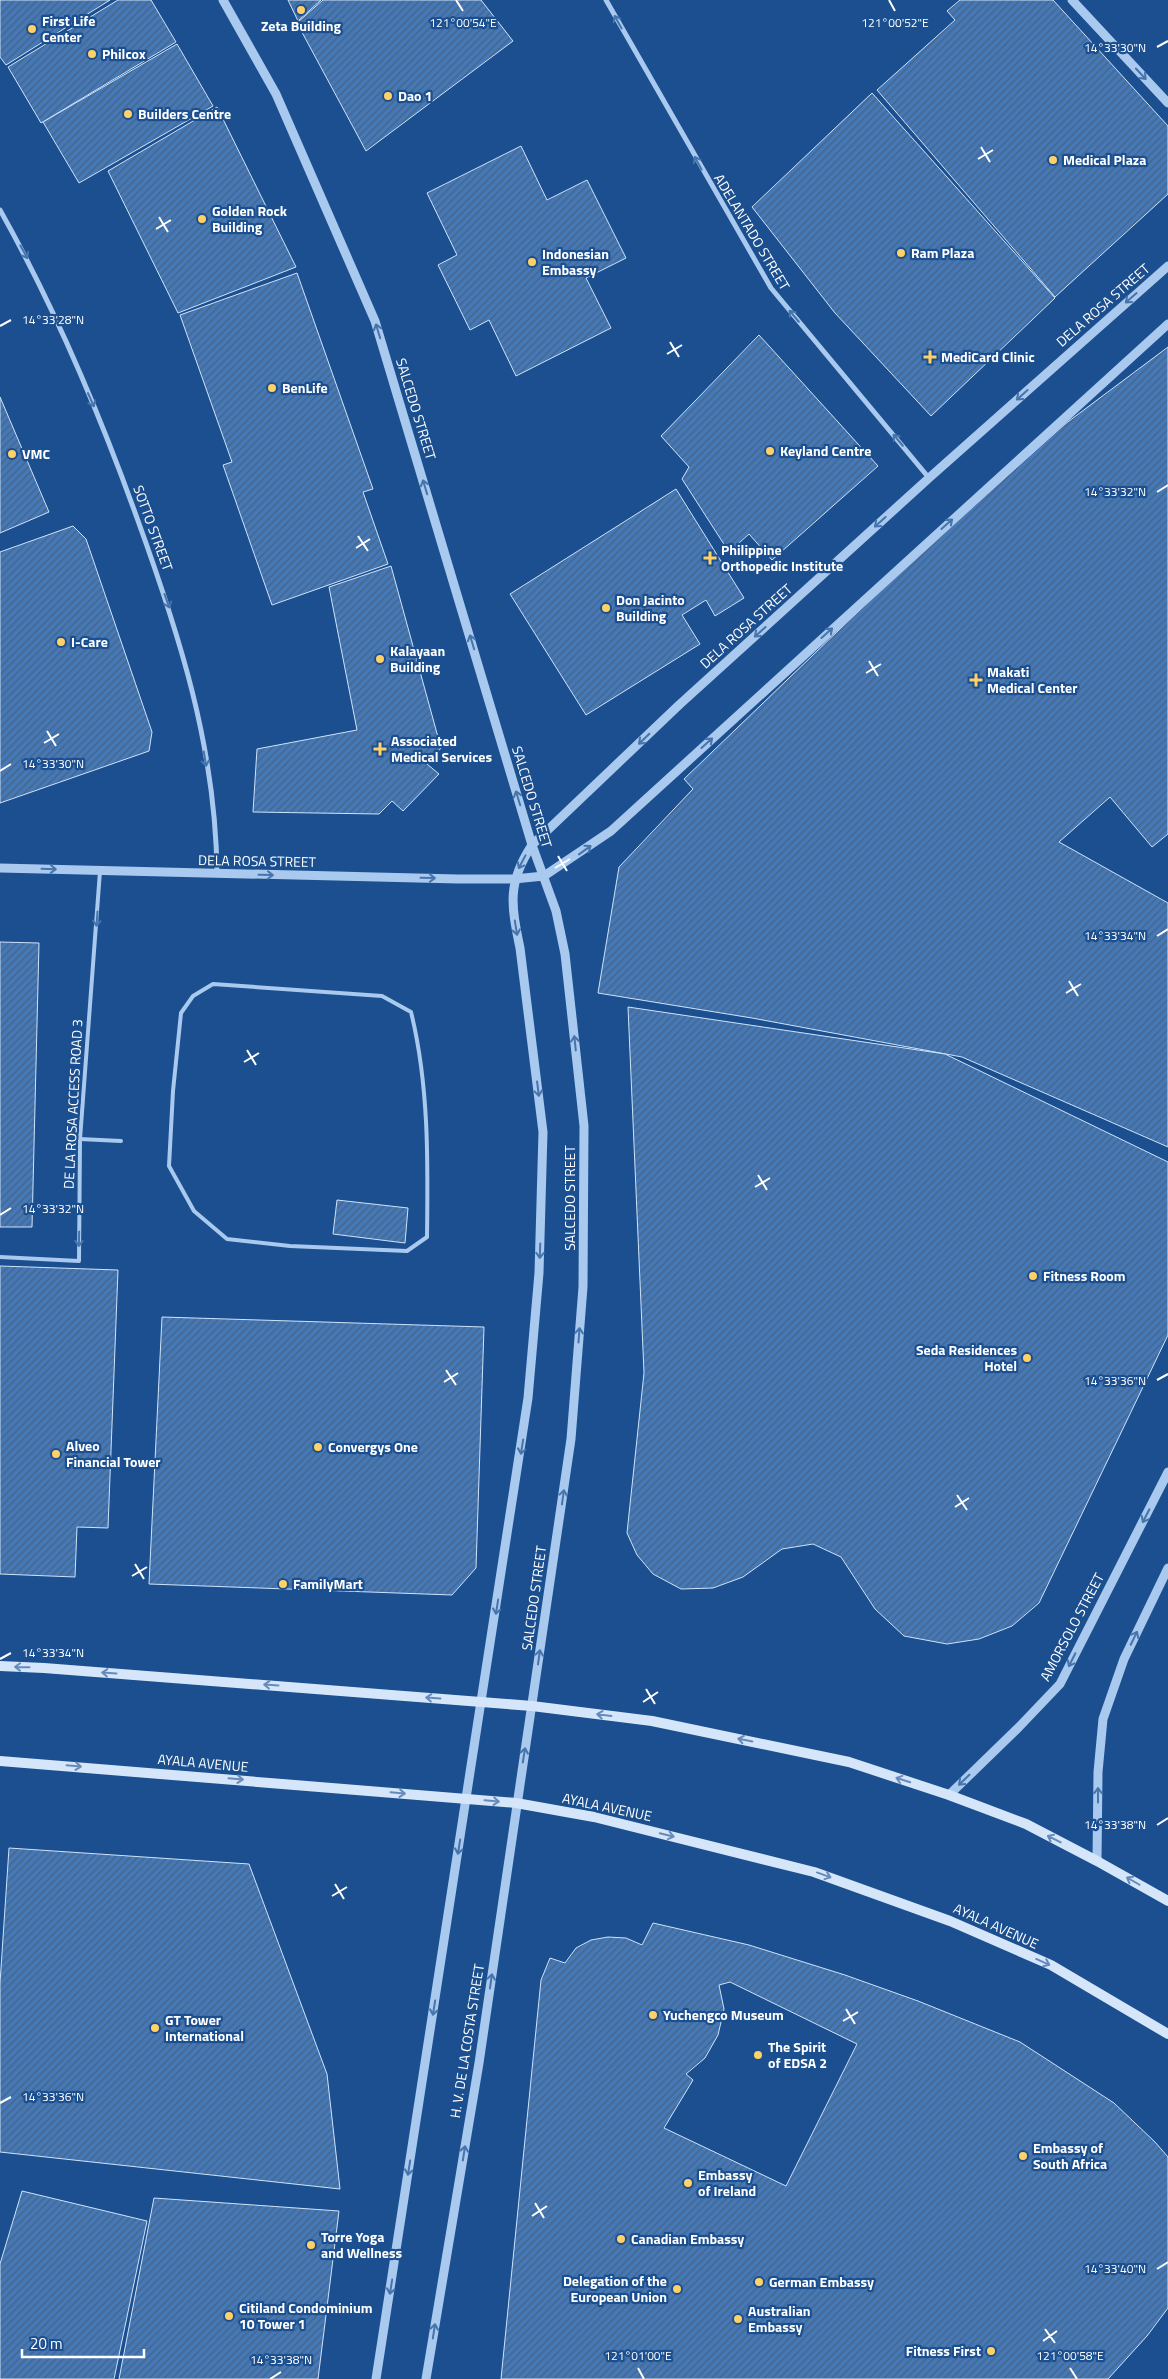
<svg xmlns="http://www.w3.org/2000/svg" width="1168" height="2379" font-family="'Titillium Web',sans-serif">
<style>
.building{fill:url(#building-hatch);stroke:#cfe3fa;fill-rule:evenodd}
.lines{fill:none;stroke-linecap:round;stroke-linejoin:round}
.service{stroke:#a9c9ee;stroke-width:4}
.minor{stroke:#a9c9ee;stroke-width:5}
.tertiary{stroke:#a9c9ee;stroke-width:9}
.secondary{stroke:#d6e6fa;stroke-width:10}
.oneway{stroke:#4674ac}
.oneway2{stroke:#668bba}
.ticks{fill:none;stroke:#fff;stroke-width:2}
.poi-dot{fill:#ffd166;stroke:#1b4f8f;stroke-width:2}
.labels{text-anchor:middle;stroke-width:4.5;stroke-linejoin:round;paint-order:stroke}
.poi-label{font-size:14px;font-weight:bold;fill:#fff;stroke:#1b4f8f;text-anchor:start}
.street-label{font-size:14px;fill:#fff;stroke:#1b4f8f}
.ticks-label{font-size:12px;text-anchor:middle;fill:#fff;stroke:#1b4f8f;stroke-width:4.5;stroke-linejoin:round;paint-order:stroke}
</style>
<defs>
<pattern id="building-hatch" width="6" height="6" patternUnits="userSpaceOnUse" patternTransform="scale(1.25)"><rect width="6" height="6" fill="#4478b7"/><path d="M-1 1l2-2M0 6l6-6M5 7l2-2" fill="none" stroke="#486282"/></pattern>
</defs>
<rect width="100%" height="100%" fill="#1b4f8f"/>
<g class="building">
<polygon points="0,0 110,0 6,65 0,57"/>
<polygon points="118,0 151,0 176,42 41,123 8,67"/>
<polygon points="288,0 321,0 298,21"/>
<polygon points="323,0 481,0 513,41 366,151 297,23"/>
<polygon points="960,0 1053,0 1168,126 1168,194 1055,297 877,90 955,20 947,11"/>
<polygon points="177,44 213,106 79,183 43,122"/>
<polygon points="872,93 1055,298 931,416 835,313 752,207"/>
<polygon points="217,107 296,267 178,313 108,171"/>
<polygon points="521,146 547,200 587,180 626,258 586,278 611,328 516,376 489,320 470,330 438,265 457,255 427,193"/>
<polygon points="297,273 373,489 363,492 388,564 272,605 223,465 232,462 180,315"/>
<polygon points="759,335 878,466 772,560 749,534 729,552 682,479 689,467 661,436"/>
<polygon points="1168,347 1168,834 1152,847 1110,797 1059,842 1168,903 1168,1147 962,1057 752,1018 598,993 619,867 693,789 684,779 891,580 1065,424"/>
<polygon points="0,397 49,512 0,533"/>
<polygon points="676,489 744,598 715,616 706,600 682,615 700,644 586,715 510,594"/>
<polygon points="73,526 86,539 152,732 149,751 0,803 0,552"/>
<polygon points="391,566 441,748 427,764 439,774 403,811 392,801 379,814 253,812 257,749 357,730 329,587"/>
<polygon points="0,942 39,943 32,1227 0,1227"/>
<polygon points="628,1007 945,1054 1168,1162 1168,1335 1039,1603 1012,1626 979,1639 947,1644 904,1636 875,1609 841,1557 813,1544 782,1549 743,1577 713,1588 681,1589 653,1574 637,1555 627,1533 644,1373"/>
<polygon points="337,1200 408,1208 405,1243 333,1234"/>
<polygon points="0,1266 118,1270 108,1528 77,1527 75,1577 0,1574"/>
<polygon points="162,1317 484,1327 476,1568 452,1595 149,1584"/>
<polygon points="9,1848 249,1864 327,2074 340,2189 0,2152 0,1983"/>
<path d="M653,1923l96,22 96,30 73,26 102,41 94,61 41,39 13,15v151l-21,28 -39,43h-607l40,-399 9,-22 15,5 11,-15 15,-8 17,-3 18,1 16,7zM730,1982l127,62 -71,142 -122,-58 29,-48 -7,-6 19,-16 13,-23 6,-26 -5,-24z"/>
<polygon points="22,2191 147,2221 114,2379 0,2379 0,2264"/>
<polygon points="154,2198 339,2211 318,2379 119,2379"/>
</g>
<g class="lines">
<g class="service">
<path d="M213,984l169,12 29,16c18,73 17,150 16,225l-20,14 -117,-5 -63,-7 -33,-28 -25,-45 4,-75 8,-78 12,-17z"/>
<polyline points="80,1139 121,1141"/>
<polyline points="0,1257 79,1261 80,1139 100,871"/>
</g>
<g class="minor">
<polyline points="606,0 771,288 929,478"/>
<path d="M0,210c55,98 99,202 137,308 42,116 79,230 80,356"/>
</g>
<g class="tertiary">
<polyline points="223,0 276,94 375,321 532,845 556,911 565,954 584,1126 583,1287 571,1439 479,2063 426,2379"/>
<polyline points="1072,0 1168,103"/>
<polyline points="0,868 458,879 514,879 544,876 611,831 1168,324"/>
<polyline points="949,1795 1019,1727 1060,1684 1168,1472"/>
<polyline points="1097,1861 1098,1772 1103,1719 1124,1659 1168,1568"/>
<path d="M376,2379l152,-981 11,-125 4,-141 -23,-184c-9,-43 -13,-65 12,-103l147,-140 250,-227 239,-212"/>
</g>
<g class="secondary">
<polyline points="0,1666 44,1668 532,1706 652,1721 849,1762 949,1795 1026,1824 1097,1861 1168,1901"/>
<polyline points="0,1761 516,1803 594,1817 814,1872 950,1921 1051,1965 1168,2034"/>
</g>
</g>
<defs><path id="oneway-shaft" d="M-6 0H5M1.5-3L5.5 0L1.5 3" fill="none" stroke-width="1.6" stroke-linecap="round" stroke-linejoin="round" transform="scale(1.25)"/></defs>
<g class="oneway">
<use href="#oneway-shaft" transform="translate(618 22) rotate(-119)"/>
<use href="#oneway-shaft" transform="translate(1141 74) rotate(47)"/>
<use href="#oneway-shaft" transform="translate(698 163) rotate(-119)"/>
<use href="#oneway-shaft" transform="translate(24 252) rotate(61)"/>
<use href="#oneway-shaft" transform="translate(1131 298) rotate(139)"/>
<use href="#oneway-shaft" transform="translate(794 316) rotate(-130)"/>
<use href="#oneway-shaft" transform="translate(378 331) rotate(-107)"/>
<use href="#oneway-shaft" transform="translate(1022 395) rotate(138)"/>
<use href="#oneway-shaft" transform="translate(91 400) rotate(66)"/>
<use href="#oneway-shaft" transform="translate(898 440) rotate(-130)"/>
<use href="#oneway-shaft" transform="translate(425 487) rotate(-107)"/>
<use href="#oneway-shaft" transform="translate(880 522) rotate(138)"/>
<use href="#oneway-shaft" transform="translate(947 524) rotate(-42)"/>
<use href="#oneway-shaft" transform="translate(167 601) rotate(70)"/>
<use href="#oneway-shaft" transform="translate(760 632) rotate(138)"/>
<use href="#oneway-shaft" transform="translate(827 633) rotate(-42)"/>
<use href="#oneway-shaft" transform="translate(472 642) rotate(-107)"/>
<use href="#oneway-shaft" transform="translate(644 739) rotate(136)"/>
<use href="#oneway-shaft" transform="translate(707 743) rotate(-42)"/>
<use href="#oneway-shaft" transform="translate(205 759) rotate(81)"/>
<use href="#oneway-shaft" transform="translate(518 798) rotate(-107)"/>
<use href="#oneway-shaft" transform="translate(585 850) rotate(-36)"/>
<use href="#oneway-shaft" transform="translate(522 862) rotate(118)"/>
<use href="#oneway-shaft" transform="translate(49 869) rotate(2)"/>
<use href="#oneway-shaft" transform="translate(266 875) rotate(1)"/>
<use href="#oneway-shaft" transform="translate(428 878) rotate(1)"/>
<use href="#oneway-shaft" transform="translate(97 919) rotate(94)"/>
<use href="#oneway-shaft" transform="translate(516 928) rotate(81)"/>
<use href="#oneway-shaft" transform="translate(575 1043) rotate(-96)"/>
<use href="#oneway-shaft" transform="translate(538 1089) rotate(83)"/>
<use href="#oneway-shaft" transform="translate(79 1239) rotate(91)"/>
<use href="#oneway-shaft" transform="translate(540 1251) rotate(92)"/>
<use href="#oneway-shaft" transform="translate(579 1335) rotate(-86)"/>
<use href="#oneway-shaft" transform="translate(522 1447) rotate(99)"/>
<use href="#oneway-shaft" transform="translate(563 1497) rotate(-82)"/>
<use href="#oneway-shaft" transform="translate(1146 1516) rotate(117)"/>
<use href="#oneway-shaft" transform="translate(497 1607) rotate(99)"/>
<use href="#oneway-shaft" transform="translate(1134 1638) rotate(-64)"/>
<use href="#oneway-shaft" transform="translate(539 1657) rotate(-82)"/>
<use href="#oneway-shaft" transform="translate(1072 1660) rotate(117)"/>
<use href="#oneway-shaft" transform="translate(524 1755) rotate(-81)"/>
<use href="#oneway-shaft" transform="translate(964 1780) rotate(136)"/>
<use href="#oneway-shaft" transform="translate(1098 1795) rotate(-90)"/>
<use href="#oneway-shaft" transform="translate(459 1847) rotate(99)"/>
<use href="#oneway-shaft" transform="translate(491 1981) rotate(-82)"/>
<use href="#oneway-shaft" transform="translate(434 2008) rotate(99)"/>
<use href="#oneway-shaft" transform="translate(464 2153) rotate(-81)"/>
<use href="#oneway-shaft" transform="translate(409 2168) rotate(99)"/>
<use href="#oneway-shaft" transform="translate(391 2287) rotate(99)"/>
<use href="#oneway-shaft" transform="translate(434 2331) rotate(-81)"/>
</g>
<g class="oneway2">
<use href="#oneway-shaft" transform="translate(22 1667) rotate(-179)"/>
<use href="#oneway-shaft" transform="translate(109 1673) rotate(-176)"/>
<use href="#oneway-shaft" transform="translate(271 1685) rotate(-176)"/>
<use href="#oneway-shaft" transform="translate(433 1698) rotate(-176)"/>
<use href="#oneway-shaft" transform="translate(604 1715) rotate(-173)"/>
<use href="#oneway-shaft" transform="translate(745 1740) rotate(-168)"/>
<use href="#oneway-shaft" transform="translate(74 1766) rotate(5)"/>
<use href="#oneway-shaft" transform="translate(236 1779) rotate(5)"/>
<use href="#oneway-shaft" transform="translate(903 1780) rotate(-162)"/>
<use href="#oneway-shaft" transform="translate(398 1793) rotate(5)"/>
<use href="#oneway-shaft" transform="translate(492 1801) rotate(5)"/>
<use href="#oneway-shaft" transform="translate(667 1835) rotate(14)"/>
<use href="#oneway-shaft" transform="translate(1054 1839) rotate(-153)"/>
<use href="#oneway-shaft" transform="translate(824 1875) rotate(20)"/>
<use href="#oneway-shaft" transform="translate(1133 1881) rotate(-150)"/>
<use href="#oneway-shaft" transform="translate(1043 1962) rotate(24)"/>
</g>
<path class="ticks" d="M456,0l7,11M889,0l6,11M1157,47l11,-6M981,147l9,15M978,159l15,-9M159,217l9,15M156,229l15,-9M0,326l11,-6M670,342l9,15M667,354l15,-9M1157,492l11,-7M358,536l10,15M356,548l14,-9M869,661l9,15M866,673l15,-9M47,731l9,15M44,743l15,-9M0,771l11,-7M558,856l9,15M555,868l15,-9M1157,936l11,-7M1069,981l9,15M1066,993l15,-9M247,1050l9,15M244,1062l15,-9M758,1175l9,15M755,1187l15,-9M0,1215l11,-7M446,1370l10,15M1157,1380l11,-6M444,1382l14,-9M957,1495l10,15M955,1507l14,-9M135,1564l9,15M132,1576l15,-9M0,1659l11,-6M646,1689l9,15M643,1702l15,-10M1157,1825l11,-7M335,1884l9,15M332,1896l15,-9M846,2009l9,15M843,2021l15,-9M0,2103l11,-6M535,2203l9,15M532,2216l15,-10M1157,2269l11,-7M1045,2329l10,14M1043,2341l14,-10M638,2368l6,11M1070,2368l7,11M270,2379l11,-7"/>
<g class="poi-dot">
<circle cx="301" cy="10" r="5"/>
<circle cx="32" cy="29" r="5"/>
<circle cx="92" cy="54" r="5"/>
<circle cx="388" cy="96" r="5"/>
<circle cx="128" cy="114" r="5"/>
<circle cx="1053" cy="160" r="5"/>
<circle cx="202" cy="219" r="5"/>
<circle cx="901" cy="253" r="5"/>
<circle cx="532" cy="262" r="5"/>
<path d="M927.5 349.5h5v5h5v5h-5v5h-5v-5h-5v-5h5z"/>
<circle cx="272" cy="388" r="5"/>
<circle cx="770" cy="451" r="5"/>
<circle cx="12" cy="454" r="5"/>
<path d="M707.5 550.5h5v5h5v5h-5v5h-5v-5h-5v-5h5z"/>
<circle cx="606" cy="608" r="5"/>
<circle cx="61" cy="642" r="5"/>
<circle cx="380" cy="659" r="5"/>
<path d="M973.5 672.5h5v5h5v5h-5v5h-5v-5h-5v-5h5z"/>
<path d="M377.5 741.5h5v5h5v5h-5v5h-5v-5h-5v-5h5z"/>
<circle cx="1033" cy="1276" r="5"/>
<circle cx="1027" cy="1358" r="5"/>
<circle cx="318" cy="1447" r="5"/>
<circle cx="56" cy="1454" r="5"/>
<circle cx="283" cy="1584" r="5"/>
<circle cx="653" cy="2015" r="5"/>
<circle cx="155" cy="2028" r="5"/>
<circle cx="758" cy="2055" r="5"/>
<circle cx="1023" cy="2156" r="5"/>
<circle cx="688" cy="2183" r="5"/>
<circle cx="621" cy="2239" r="5"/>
<circle cx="311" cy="2245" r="5"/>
<circle cx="759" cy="2282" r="5"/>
<circle cx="677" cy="2289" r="5"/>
<circle cx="229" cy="2316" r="5"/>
<circle cx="738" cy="2319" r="5"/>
<circle cx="991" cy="2351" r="5"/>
</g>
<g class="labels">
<g class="poi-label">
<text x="42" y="26">First Life<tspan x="42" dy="16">Center</tspan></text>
<text x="301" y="31" text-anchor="middle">Zeta Building</text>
<text x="102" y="59">Philcox</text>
<text x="398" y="101">Dao 1</text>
<text x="138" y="119">Builders Centre</text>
<text x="1063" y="165">Medical Plaza</text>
<text x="212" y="216">Golden Rock<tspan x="212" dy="16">Building</tspan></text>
<text x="911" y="258">Ram Plaza</text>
<text x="542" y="259">Indonesian<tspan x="542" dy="16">Embassy</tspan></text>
<text x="941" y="362">MediCard Clinic</text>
<text x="282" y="393">BenLife</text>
<text x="780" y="456">Keyland Centre</text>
<text x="22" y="459">VMC</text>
<text x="721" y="555">Philippine<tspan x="721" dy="16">Orthopedic Institute</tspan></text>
<text x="616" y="605">Don Jacinto<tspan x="616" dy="16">Building</tspan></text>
<text x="71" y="647">I-Care</text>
<text x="390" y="656">Kalayaan<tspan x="390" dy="16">Building</tspan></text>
<text x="987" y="677">Makati<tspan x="987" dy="16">Medical Center</tspan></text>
<text x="391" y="746">Associated<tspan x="391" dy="16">Medical Services</tspan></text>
<text x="1043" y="1281">Fitness Room</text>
<text x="1017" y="1355" text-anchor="end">Seda Residences<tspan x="1017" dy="16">Hotel</tspan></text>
<text x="66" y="1451">Alveo<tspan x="66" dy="16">Financial Tower</tspan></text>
<text x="328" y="1452">Convergys One</text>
<text x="293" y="1589">FamilyMart</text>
<text x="663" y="2020">Yuchengco Museum</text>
<text x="165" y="2025">GT Tower<tspan x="165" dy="16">International</tspan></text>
<text x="768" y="2052">The Spirit<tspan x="768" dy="16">of EDSA 2</tspan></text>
<text x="1033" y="2153">Embassy of<tspan x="1033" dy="16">South Africa</tspan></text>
<text x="698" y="2180">Embassy<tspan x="698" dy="16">of Ireland</tspan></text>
<text x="321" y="2242">Torre Yoga<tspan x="321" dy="16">and Wellness</tspan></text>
<text x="631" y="2244">Canadian Embassy</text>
<text x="667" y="2286" text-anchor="end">Delegation of the<tspan x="667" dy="16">European Union</tspan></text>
<text x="769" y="2287">German Embassy</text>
<text x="239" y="2313">Citiland Condominium<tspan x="239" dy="16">10 Tower 1</tspan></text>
<text x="748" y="2316">Australian<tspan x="748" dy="16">Embassy</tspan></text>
<text x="981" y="2356" text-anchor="end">Fitness First</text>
</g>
<g class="street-label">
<text transform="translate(752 232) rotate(59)" y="5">ADELANTADO STREET</text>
<text transform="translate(1103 305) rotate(-41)" y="5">DELA ROSA STREET</text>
<text transform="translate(416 409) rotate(73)" y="5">SALCEDO STREET</text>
<text transform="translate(153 528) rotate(70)" y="5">SOTTO STREET</text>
<text transform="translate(746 626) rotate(-42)" y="5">DELA ROSA STREET</text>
<text transform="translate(532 797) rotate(73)" y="5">SALCEDO STREET</text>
<text transform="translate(257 861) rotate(1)" y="5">DELA ROSA STREET</text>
<text transform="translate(73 1104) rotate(-87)" y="5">DE LA ROSA ACCESS ROAD 3</text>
<text transform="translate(570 1198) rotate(-90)" y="5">SALCEDO STREET</text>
<text transform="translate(534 1598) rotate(-82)" y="5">SALCEDO STREET</text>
<text transform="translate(1072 1627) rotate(-62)" y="5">AMORSOLO STREET</text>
<text transform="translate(203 1763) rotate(5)" y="5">AYALA AVENUE</text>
<text transform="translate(607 1807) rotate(12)" y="5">AYALA AVENUE</text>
<text transform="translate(996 1926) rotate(24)" y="5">AYALA AVENUE</text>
<text transform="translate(467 2041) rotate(-81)" y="5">H. V. DE LA COSTA STREET</text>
</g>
</g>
<g class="ticks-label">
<text x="463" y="27">121°00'54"E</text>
<text x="895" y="27">121°00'52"E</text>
<text x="1115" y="52">14°33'30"N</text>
<text x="53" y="324">14°33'28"N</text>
<text x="1115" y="496">14°33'32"N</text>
<text x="53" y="768">14°33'30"N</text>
<text x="1115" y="940">14°33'34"N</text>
<text x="53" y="1213">14°33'32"N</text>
<text x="1115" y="1385">14°33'36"N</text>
<text x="53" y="1657">14°33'34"N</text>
<text x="1115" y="1829">14°33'38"N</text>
<text x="53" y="2101">14°33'36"N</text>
<text x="1115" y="2273">14°33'40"N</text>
<text x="638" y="2360">121°01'00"E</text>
<text x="1070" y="2360">121°00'58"E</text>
<text x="281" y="2364">14°33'38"N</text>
</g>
<path d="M22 2349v8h122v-8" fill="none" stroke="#ffffff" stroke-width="2.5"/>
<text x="30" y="2349" font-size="15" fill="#ffffff" stroke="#1b4f8f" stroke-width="4" paint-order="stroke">20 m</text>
</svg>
